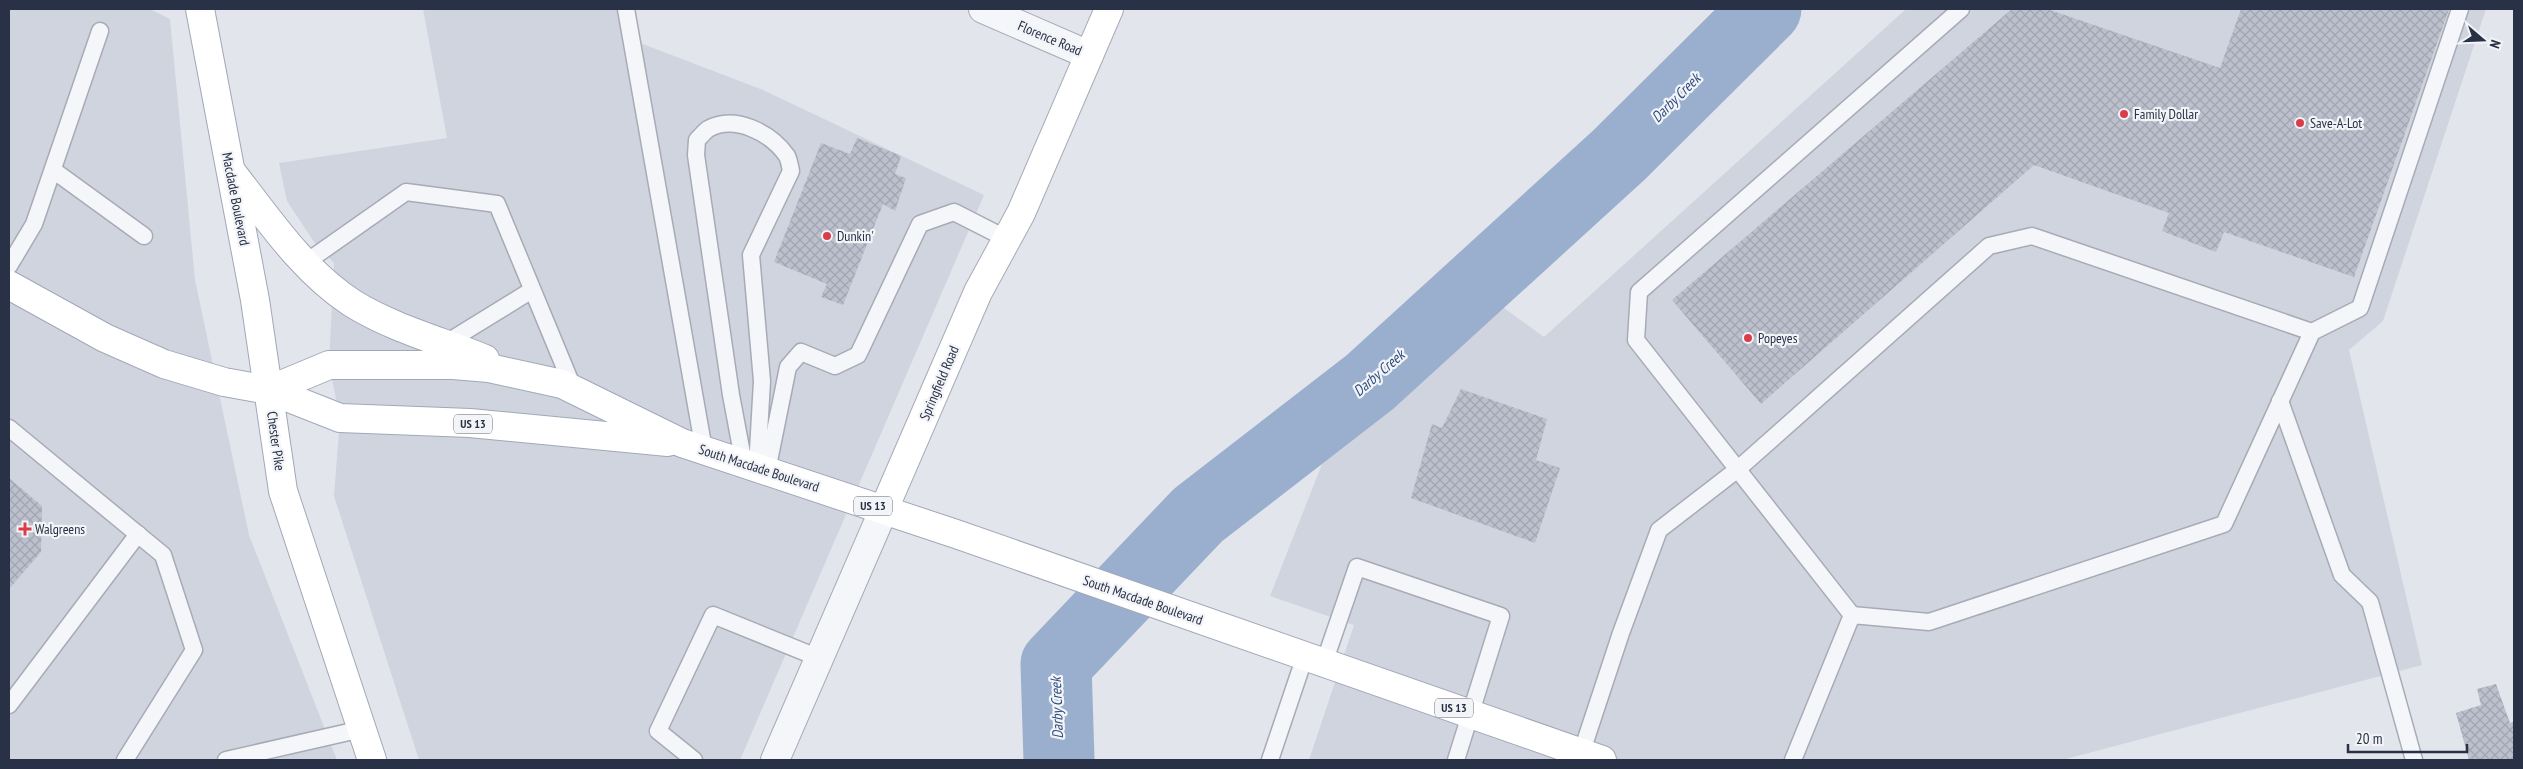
<svg xmlns="http://www.w3.org/2000/svg" width="2523" height="769" font-family="'PT Sans Narrow',sans-serif">
<style>
.built{fill:#d0d4de}
.lines{fill:none;stroke-linecap:round;stroke-linejoin:round}
.river{stroke:#9aafce;stroke-width:71}
.building{fill:url(#building-cross-hatch)}
.service-casing{stroke:#a6abb6;stroke-width:19}
.minor-casing{stroke:#a6abb6;stroke-width:30}
.tertiary-casing{stroke:#a6abb6;stroke-width:30}
.secondary-casing{stroke:#a6abb6;stroke-width:30}
.primary-casing{stroke:#a0a8b8;stroke-width:30}
.service{stroke:#f5f6f9;stroke-width:16}
.minor{stroke:#f5f6f9;stroke-width:28}
.tertiary{stroke:#f5f6f9;stroke-width:28}
.secondary{stroke:#fff;stroke-width:28}
.primary{stroke:#fff;stroke-width:28}
.poi-dot{fill:#da3d49;stroke:#f2f4f8;stroke-width:2}
.labels{text-anchor:middle;stroke-width:4.5;stroke-linejoin:round;paint-order:stroke}
.shield{fill:#f2f4f8;stroke:#656c7b;stroke-width:1}
.shield-label{font-size:12px;font-weight:bold;fill:#283145}
.street-label{font-size:14px;fill:#283145;stroke:#f2f4f8}
.poi-label{font-size:14px;fill:#283145;stroke:#f2f4f8;text-anchor:start}
.water-label{font-size:15px;font-style:italic;fill:#2e4c7d;stroke:#f2f4f8}
</style>
<defs>
<pattern id="building-cross-hatch" width="8" height="8" patternUnits="userSpaceOnUse" patternTransform="scale(1.25)"><rect width="8" height="8" fill="#bbc0cc"/><path d="M0 0l8 8M0 8l8-8" fill="none" stroke="#a1a5b1"/></pattern>
</defs>
<rect width="100%" height="100%" fill="#e2e5eb"/>
<g class="built">
<polygon points="9,9 150,9 170,19 195,280 249,535 337,760 9,760"/>
<polygon points="423,9 630,9 635,41 763,90 984,195 740,760 419,760 334,496 340,418 329,365 334,263 314,242 287,201 279,163 447,138"/>
<polygon points="1906,9 2486,9 2383,321 2349,350 2422,665 2062,760 1309,760 1354,625 1270,596 1326,454 1497,303 1544,337"/>
</g>
<g class="lines">
<polyline class="river" points="1059,760 1056,664 1198,515 1370,382 1619,155 1766,9"/>
</g>
<g class="building">
<polygon points="2012,9 2047,9 2220,68 2241,9 2449,9 2354,277 2224,232 2216,252 2162,231 2169,213 2034,165 1761,404 1672,300"/>
<polygon points="857,138 901,156 895,174 906,178 895,211 883,204 843,305 821,297 827,284 774,262 821,143 850,154"/>
<polygon points="1461,389 1547,419 1536,460 1560,468 1535,543 1411,498 1432,424 1442,428"/>
<polygon points="9,478 42,506 41,552 9,589"/>
<polygon points="2496,684 2510,723 2514,722 2514,760 2469,760 2456,713 2481,705 2477,689"/>
</g>
<g class="lines">
<g class="service-casing">
<g id="service">
<polyline points="626,9 704,450"/>
<polyline points="53,170 144,236"/>
<polyline points="305,263 406,192 497,204 574,390"/>
<polyline points="9,266 34,224 100,31"/>
<polyline points="446,343 532,290"/>
<polyline points="2280,401 2342,575 2370,602 2414,760"/>
<polyline points="9,428 163,555 194,650 125,760"/>
<path d="M744,464l-13,-69 -35,-240 1,-15c3,-3 7,-8 11,-11 27,-15 63,4 79,27 2,4 3,10 4,15l-40,84 11,126 -5,87"/>
<polyline points="767,471 788,367 801,352 835,366 858,355 920,224 954,212 1007,239"/>
<polyline points="1852,615 1636,340 1639,292 1961,9"/>
<polyline points="1324,663 1357,567 1501,616 1456,760"/>
<polyline points="9,705 138,534"/>
<polyline points="226,760 362,729"/>
<polyline points="694,760 658,731 713,615 819,658"/>
<polyline points="1270,760 1305,656"/>
<polyline points="1579,760 1621,633 1659,530 1738,469 1989,246 2032,236 2312,332"/>
<polyline points="1793,760 1852,615 1929,622 2224,524 2312,332 2360,308 2460,9"/>
</g>
</g>
<g class="minor-casing">
<polyline id="minor" points="983,9 1089,55"/>
</g>
<g class="tertiary-casing">
<polyline id="tertiary" points="775,760 884,509"/>
</g>
<g class="secondary-casing">
<polyline id="secondary" points="884,509 978,292 1021,213 1109,9"/>
</g>
<g class="primary-casing">
<g id="primary">
<polyline points="200,9 255,300 283,491 372,760"/>
<path d="M234,175c35,45 69,96 118,128 40,25 89,38 133,56"/>
<polyline points="9,285 105,338 164,364 224,382 269,390 340,418 470,423 668,442"/>
<polyline points="269,390 329,365 453,365 489,368 562,384 682,443 956,534 1602,760"/>
</g>
</g>
<use href="#service" class="service"/>
<use href="#minor" class="minor"/>
<use href="#tertiary" class="tertiary"/>
<use href="#secondary" class="secondary"/>
<use href="#primary" class="primary"/>
</g>
<g class="poi-dot">
<circle cx="2124" cy="114" r="5"/>
<circle cx="2300" cy="123" r="5"/>
<circle cx="827" cy="236" r="5"/>
<circle cx="1748" cy="338" r="5"/>
<path d="M22.5 521.5h5v5h5v5h-5v5h-5v-5h-5v-5h5z"/>
</g>
<g class="labels">
<g class="shield">
<rect x="454" y="414.5" width="38" height="19" rx="4"/>
<rect x="854" y="496.5" width="38" height="19" rx="4"/>
<rect x="1435" y="698.5" width="38" height="19" rx="4"/>
</g>
<g class="shield-label">
<text x="473" y="428">US 13</text>
<text x="873" y="510">US 13</text>
<text x="1454" y="712">US 13</text>
</g>
<g class="street-label">
<text transform="translate(1050 38) rotate(23)" y="5">Florence Road</text>
<text transform="translate(236 199) rotate(79)" y="5">Macdade Boulevard</text>
<text transform="translate(939 383) rotate(-67)" y="5">Springfield Road</text>
<text transform="translate(276 441) rotate(82)" y="5">Chester Pike</text>
<text transform="translate(759 468) rotate(18)" y="5">South Macdade Boulevard</text>
<text transform="translate(1143 600) rotate(19)" y="5">South Macdade Boulevard</text>
</g>
<g class="poi-label">
<text x="2134" y="119">Family Dollar</text>
<text x="2310" y="128">Save-A-Lot</text>
<text x="837" y="241">Dunkin'</text>
<text x="1758" y="343">Popeyes</text>
<text x="35" y="534">Walgreens</text>
</g>
<g class="water-label">
<text transform="translate(1676 98) rotate(-45)" y="5">Darby Creek</text>
<text transform="translate(1379 373) rotate(-41)" y="5">Darby Creek</text>
<text transform="translate(1057 708) rotate(-92)" y="5">Darby Creek</text>
</g>
</g>
<rect width="2523" height="769" fill="none" stroke="#283145" stroke-width="20"/>
<g transform="translate(2483 40) rotate(109)" stroke="#f2f4f8" stroke-width="4" paint-order="stroke">
<path d="M0-4L9 19L0 12L-9 19Z" fill="#283145"/>
<text y="-8" font-size="14" font-weight="bold" text-anchor="middle" fill="#283145">N</text>
</g>
<path d="M2348 744v8h119v-8" fill="none" stroke="#283145" stroke-width="2.5"/>
<text x="2356" y="744" font-size="15" fill="#283145" stroke="#f2f4f8" stroke-width="4" paint-order="stroke">20 m</text>
</svg>
